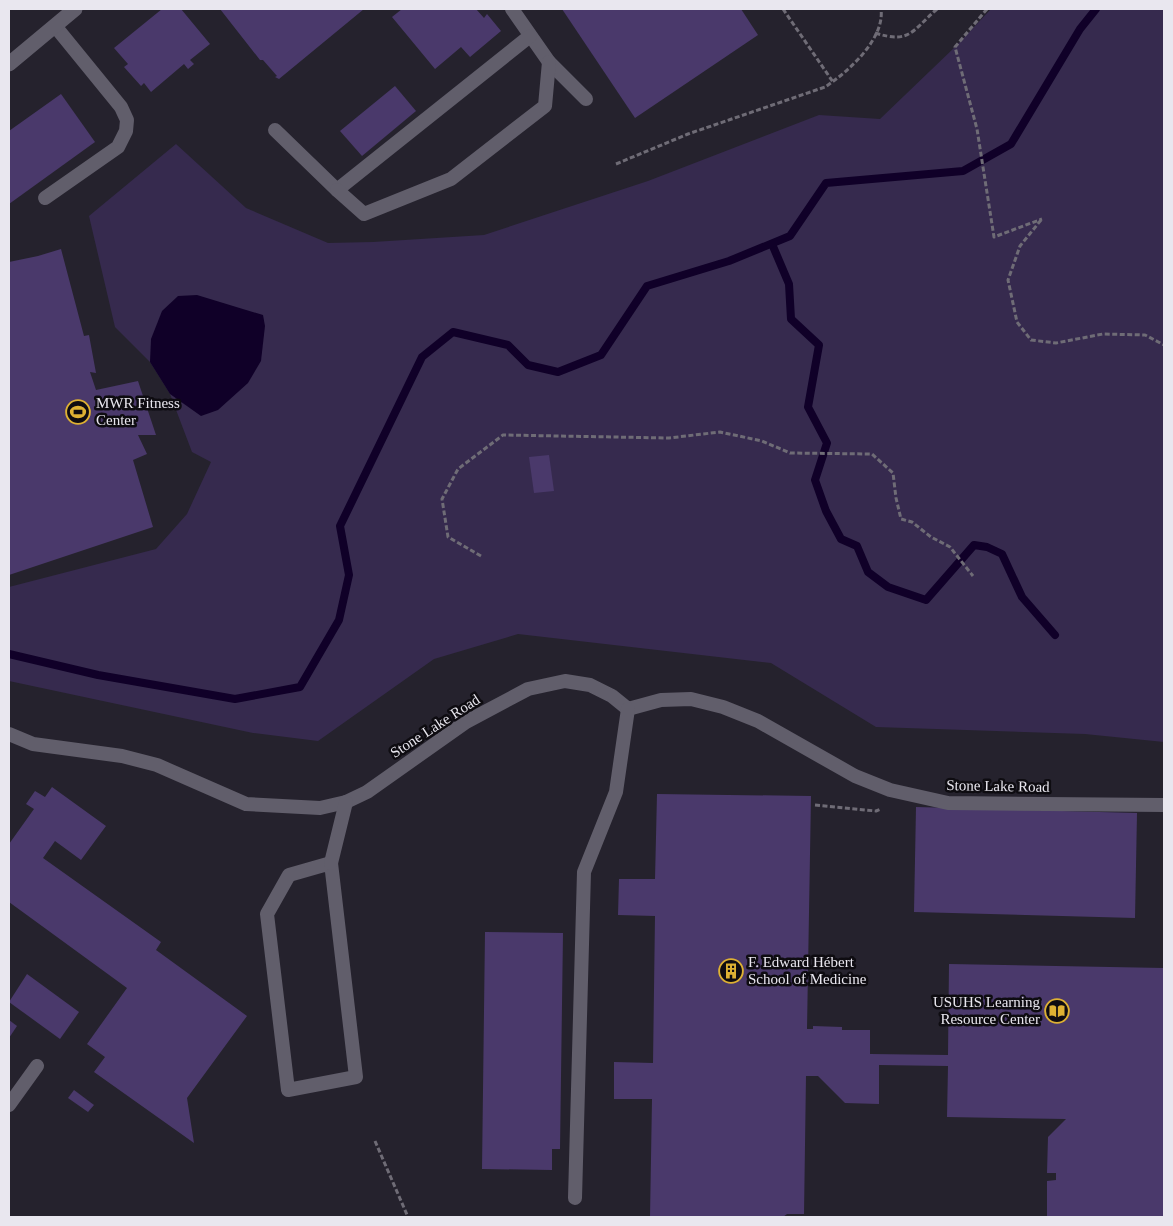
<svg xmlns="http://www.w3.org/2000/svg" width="1173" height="1226" font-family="'Times New Roman',serif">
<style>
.green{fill:#362a4e}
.water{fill:#100028}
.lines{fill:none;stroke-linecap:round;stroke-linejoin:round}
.stream{stroke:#100028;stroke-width:8}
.building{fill:#4a396b}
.path{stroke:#6f6c76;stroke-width:3;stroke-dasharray:5 2.5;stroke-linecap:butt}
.lane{stroke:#615e6b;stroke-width:14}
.street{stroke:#615e6b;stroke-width:15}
.labels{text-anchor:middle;stroke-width:5;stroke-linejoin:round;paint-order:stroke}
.poi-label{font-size:15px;fill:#e9e7ef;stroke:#0e0c11;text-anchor:start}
.street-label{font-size:15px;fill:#e9e7ef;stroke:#0e0c11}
</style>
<rect width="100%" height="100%" fill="#25222d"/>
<polygon class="green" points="991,9 1164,9 1164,742 1085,734 876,727 771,663 518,634 434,659 318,741 253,733 9,681 9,587 156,549 187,514 211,462 192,452 170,394 150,362 115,327 89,216 176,144 246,208 328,243 373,242 484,235 648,181 819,115 880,119 955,47"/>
<polygon class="water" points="197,295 263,315 265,326 261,361 248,383 218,410 201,416 170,394 150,362 151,339 162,311 178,296"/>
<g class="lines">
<g class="stream">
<polyline points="772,244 789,284 791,319 819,345 808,407 827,443 815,480 826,511 841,539 857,546 868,572 888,587 926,600 974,545 987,547 1002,554 1022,597 1055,635"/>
<polyline points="9,654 98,675 235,699 300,687 339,620 349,575 340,526 422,357 453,332 508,345 528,365 558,372 601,355 647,286 729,261 790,236 826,183 963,171 1011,144 1080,29 1096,9"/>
</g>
</g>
<g class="building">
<polygon points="162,9 181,9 210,44 190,60 194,64 188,69 184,64 151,92 144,83 141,86 124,67 128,64 114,48"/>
<polygon points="220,9 364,9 279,79 275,77 277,76 263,60 260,60"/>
<polygon points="402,9 476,9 484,18 487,14 501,31 470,57 461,47 435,69 392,17"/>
<polygon points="562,9 741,9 758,35 635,118"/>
<polygon points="395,86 416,111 362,156 340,131"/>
<polygon points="61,94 95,142 9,204 9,131"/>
<polygon points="61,249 84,336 89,335 96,373 90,372 96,390 138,381 156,435 138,435 147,454 133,460 153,527 9,575 9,262 38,256"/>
<polygon points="549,455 554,491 534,493 529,457"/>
<polygon points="52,787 106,826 81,860 55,841 43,858 161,942 156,950 247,1016 187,1098 194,1143 94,1072 105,1057 87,1044 127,988 9,902 9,844 34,809 26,804 35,791 45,797"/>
<polygon points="657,794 811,796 807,1029 813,1029 813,1026 842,1027 842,1030 870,1030 870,1054 948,1055 949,964 1164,968 1164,1217 1047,1217 1047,1181 1056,1180 1056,1173 1047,1173 1048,1137 1066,1119 947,1117 948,1066 879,1065 879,1104 845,1103 818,1076 806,1076 804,1214 787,1214 783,1217 650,1217 652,1099 614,1099 614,1062 653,1063 655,916 618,915 619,879 655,879"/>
<polygon points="916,807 1137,813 1135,918 914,912"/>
<polygon points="485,932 563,933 560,1149 552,1149 552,1170 482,1169"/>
<polygon points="27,974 79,1012 60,1039 9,1002"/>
<polygon points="9,1020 17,1026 9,1038"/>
<polygon points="74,1090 94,1105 88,1112 68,1098"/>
</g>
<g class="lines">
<g class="path">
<polyline points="783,9 833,82"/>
<polyline points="987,9 955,47 977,129 994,237 1042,219"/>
<path d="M875,33c35,11 37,-2 62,-24"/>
<path d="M616,164l72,-30 137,-47c23,-15 60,-48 56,-78"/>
<polyline points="1041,220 1020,246 1008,280 1017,322 1031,340 1056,343 1103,334 1145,335 1164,345"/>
<polyline points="481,556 448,537 442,499 458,469 503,435 669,438 720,432 762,441 790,453 872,454 893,473 896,498 901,519 912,522 931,537 950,547 973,576"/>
<polyline points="815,805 876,811 881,809"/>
<polyline points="375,1141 408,1217"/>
</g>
<g class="lane">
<polyline points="512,9 549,62 586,99"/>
<polyline points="275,130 337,190 530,36"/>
<polyline points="337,190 364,214 451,179 545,106 549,62"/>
<polyline points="45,198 118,147 126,131 127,120 121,107 55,26"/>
<polyline points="9,734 33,744 122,756 157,765 246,804 320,808 346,802 367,792 466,722 528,689 565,681 590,685 612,696 628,709 661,700 691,699 723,707 758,721 855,776 890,790 948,803 1164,805"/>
<polygon points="331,863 356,1077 288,1090 267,914 289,875"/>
<polyline points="331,863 346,802"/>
<polyline points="9,1105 37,1066"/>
<polyline points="575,1198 584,872 616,792 628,709"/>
</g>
<polyline class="street" points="9,64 75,9"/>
</g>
<defs>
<g id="stadium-ring" transform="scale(1.25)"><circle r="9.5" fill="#0e0c11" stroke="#deb133" stroke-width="1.5"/><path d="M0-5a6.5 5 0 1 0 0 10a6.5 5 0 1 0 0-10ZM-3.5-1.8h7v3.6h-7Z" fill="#deb133"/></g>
<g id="building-ring" transform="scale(1.25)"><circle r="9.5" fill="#0e0c11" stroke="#deb133" stroke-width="1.5"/><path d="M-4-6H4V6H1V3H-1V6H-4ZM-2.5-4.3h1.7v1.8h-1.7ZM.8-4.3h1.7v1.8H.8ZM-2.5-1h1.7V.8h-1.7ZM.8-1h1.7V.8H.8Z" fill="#deb133"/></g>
<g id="library-ring" transform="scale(1.25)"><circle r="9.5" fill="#0e0c11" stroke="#deb133" stroke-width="1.5"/><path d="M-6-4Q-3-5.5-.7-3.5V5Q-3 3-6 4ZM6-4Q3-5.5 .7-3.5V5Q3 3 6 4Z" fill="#deb133"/></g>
</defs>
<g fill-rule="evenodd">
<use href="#stadium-ring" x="78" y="412"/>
<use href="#building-ring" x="731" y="971"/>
<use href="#library-ring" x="1057" y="1011"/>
</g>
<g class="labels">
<g class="poi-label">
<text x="96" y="408">MWR Fitness<tspan x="96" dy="17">Center</tspan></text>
<text x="748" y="967">F. Edward Hébert<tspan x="748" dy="17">School of Medicine</tspan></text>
<text x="1040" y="1007" text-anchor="end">USUHS Learning<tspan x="1040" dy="17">Resource Center</tspan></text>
</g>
<g class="street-label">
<text transform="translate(435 726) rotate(-33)" y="5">Stone Lake Road</text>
<text transform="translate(998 786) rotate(1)" y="5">Stone Lake Road</text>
</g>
</g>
<rect width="1173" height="1226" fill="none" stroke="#e9e7ef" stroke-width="20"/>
</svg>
